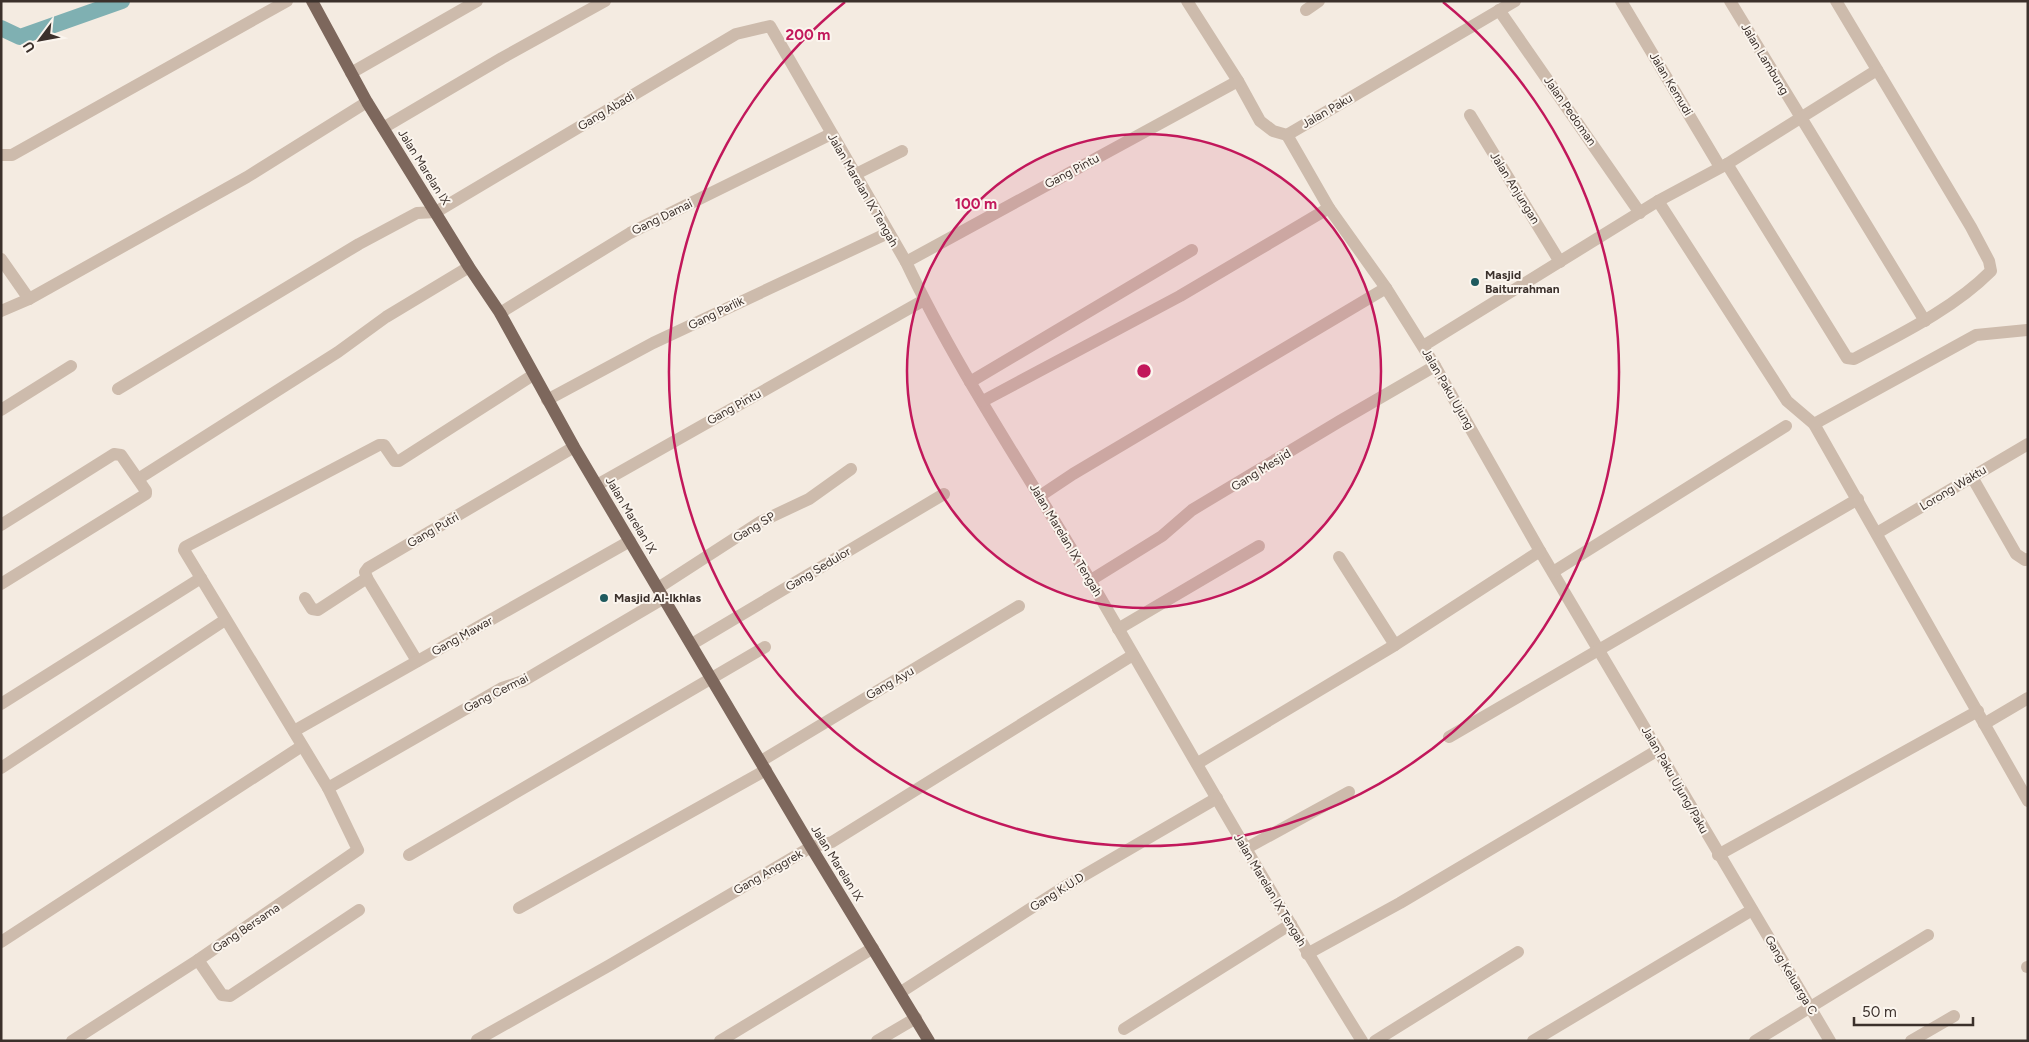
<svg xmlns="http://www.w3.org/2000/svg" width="2029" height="1042" font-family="Figtree,sans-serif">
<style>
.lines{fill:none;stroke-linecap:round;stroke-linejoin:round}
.canal{stroke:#7fb0b2;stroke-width:16}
.minor{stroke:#cdbbac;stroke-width:12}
.major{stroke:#7d675c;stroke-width:12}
.ring{fill:none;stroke:#c2185b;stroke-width:2.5}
.poi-dot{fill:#1f5a5e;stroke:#fbf5ee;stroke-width:2}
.labels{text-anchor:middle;stroke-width:4;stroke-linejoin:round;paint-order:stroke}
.street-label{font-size:12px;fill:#3b302b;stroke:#fbf5ee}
.poi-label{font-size:12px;font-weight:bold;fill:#3b302b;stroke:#fbf5ee;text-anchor:start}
.centre{fill:#c2185b;stroke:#fbf5ee;stroke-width:2.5}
.ring-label{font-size:15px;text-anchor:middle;font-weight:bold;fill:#c2185b;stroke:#fbf5ee;stroke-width:4;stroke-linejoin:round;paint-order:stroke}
</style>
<rect width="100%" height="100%" fill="#f4ebe1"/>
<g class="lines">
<polyline class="canal" points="1,28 20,37 122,1"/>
<g class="minor">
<polyline points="1187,1 1238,81 1260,121 1273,131 1287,135 1515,1"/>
<polyline points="1621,1 1720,167"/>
<polyline points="1730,1 1925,321"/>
<polyline points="1306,10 1319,1"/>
<polyline points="1499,10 1640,213"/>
<polyline points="351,73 477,1"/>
<polyline points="1470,115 1560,262"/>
<polyline points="383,128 502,58 605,1"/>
<polyline points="1287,135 1329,208 1386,288 1435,366 1540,551 1830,1041"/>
<polyline points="1,155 12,155 287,1"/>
<path d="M1727,164l120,194 7,1c47,-25 99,-50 137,-88l-2,-10 -18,-34 -135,-226"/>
<polyline points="856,174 902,151"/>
<polyline points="1658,201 1787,401 1814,424 2028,801"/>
<polyline points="1,259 29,299"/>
<polyline points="906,262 1238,81"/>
<polyline points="1,311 29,299 247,177 367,102"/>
<polyline points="500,313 630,233 831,134"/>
<polyline points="1423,346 1658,201 1727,164 1877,70"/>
<polyline points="970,382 1192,250"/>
<path d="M118,389l241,-145 58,-31 19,-1 300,-178 34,-8 136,236c52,110 122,212 184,318 90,154 177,309 272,461"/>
<polyline points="547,400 653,343 888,233"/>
<polyline points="983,401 1180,296 1329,208"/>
<polyline points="1,410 71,366"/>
<polyline points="1814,424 1976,335 2027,330"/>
<polyline points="1972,477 2016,554 2025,560 2028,559"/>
<polyline points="138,479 338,352 386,317 469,267"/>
<polyline points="597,485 924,300"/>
<polyline points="1040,496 1073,474 1386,288"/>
<polyline points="1,525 114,454 121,455 146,491 146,494 1,584"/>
<polyline points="1877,533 2028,444"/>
<polyline points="1339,557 1395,645"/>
<polyline points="1553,572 1786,426"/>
<polyline points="367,578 417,661"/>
<polyline points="1091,580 1162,536 1192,510 1340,421 1435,366"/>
<polyline points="658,588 760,522 809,499 851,469"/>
<polyline points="305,598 312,609 318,610 367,578 365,572 368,568 574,447"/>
<polyline points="1118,629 1259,546"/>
<polyline points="692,644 944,494"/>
<polyline points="1,704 201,578"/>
<polyline points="1984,724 2028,698"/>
<polyline points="294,731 630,541"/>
<polyline points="1449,737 1858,499"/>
<polyline points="761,761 1019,606"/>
<polyline points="1198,763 1395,645 1540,551"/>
<polyline points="1,768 225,620"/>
<polyline points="328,788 502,688 523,681 664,598"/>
<polyline points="1245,849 1349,792"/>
<polyline points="409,855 765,647"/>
<polyline points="1718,855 1978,711"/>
<polyline points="519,908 766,770"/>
<polyline points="1,942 302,746"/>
<polyline points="1307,954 1400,903 1658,750"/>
<polyline points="198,960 222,995 230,996 359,910"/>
<polyline points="2027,967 2028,967"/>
<polyline points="901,992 1064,887 1217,798"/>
<polyline points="1124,1029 1291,924"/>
<polyline points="477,1040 610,965 811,847 832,842 1133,655"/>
<polyline points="72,1041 198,960 358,850 328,788 184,550 185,547 379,445 384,445 395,461 399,461 533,375"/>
<polyline points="720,1041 873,948"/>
<polyline points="877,1041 916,1018"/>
<polyline points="1375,1041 1518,952"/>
<polyline points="1533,1041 1752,910"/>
<polyline points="1755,1041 1928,935"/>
<polyline points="1911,1041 1954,1016"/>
</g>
<polyline class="major" points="312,1 367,102 469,267 500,313 574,447 811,847 929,1041"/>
</g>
<circle cx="1144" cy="371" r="237" fill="#c2185b" fill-opacity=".12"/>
<g class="ring">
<circle cx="1144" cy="371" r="237"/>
<path d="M1443 2A475 475 0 1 1 845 2"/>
</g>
<g class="poi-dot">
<circle cx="1475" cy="282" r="5"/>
<circle cx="604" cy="598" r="5"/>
</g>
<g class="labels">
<g class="street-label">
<text transform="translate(1765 59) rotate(59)" y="4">Jalan Lambung</text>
<text transform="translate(1671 84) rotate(59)" y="4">Jalan Kemudi</text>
<text transform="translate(606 111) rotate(-31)" y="4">Gang Abadi</text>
<text transform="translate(1327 111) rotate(-30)" y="4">Jalan Paku</text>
<text transform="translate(1570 111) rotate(55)" y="4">Jalan Pedoman</text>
<text transform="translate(424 167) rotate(58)" y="4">Jalan Marelan IX</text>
<text transform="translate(1072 171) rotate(-28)" y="4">Gang Pintu</text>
<text transform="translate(1515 188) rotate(58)" y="4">Jalan Anjungan</text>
<text transform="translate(863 190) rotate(60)" y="4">Jalan Marelan IX Tengah</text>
<text transform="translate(662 217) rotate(-26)" y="4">Gang Damai</text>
<text transform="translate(716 313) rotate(-26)" y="4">Gang Parlik</text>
<text transform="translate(1448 389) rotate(60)" y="4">Jalan Paku Ujung</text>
<text transform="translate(734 407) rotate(-29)" y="4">Gang Pintu</text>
<text transform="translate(1261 470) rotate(-32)" y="4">Gang Mesjid</text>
<text transform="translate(1953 488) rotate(-31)" y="4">Lorong Waktu</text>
<text transform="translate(631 515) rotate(59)" y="4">Jalan Marelan IX</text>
<text transform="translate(754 527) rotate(-31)" y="4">Gang SP</text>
<text transform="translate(433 530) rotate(-30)" y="4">Gang Putri</text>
<text transform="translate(1066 540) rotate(59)" y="4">Jalan Marelan IX Tengah</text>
<text transform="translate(818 569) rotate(-31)" y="4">Gang Sedulor</text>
<text transform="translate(462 636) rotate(-29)" y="4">Gang Mawar</text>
<text transform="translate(890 683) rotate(-30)" y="4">Gang Ayu</text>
<text transform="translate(496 693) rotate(-27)" y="4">Gang Cermai</text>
<text transform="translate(1675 780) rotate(60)" y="4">Jalan Paku Ujung/Paku</text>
<text transform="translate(837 863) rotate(58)" y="4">Jalan Marelan IX</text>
<text transform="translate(768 872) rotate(-30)" y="4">Gang Anggrek</text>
<text transform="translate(1270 890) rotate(59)" y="4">Jalan Marelan IX Tengah</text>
<text transform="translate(1057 892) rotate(-32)" y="4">Gang K.U.D</text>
<text transform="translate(246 928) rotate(-34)" y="4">Gang Bersama</text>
<text transform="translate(1791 975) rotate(59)" y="4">Gang Keluarga C</text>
</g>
<g class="poi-label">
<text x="1485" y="279">Masjid<tspan x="1485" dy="14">Baiturrahman</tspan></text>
<text x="614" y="602">Masjid Al-Ikhlas</text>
</g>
</g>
<circle cx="1144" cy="371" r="8" class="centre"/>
<g class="ring-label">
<text x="808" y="40">200 m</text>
<text x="976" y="209">100 m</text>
</g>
<rect width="2029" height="1042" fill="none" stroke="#3b302b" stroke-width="5"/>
<g transform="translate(40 40) rotate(238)" stroke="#fbf5ee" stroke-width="4" paint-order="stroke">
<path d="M0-4L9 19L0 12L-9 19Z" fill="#3b302b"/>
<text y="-8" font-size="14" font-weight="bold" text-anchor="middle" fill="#3b302b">U</text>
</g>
<path d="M1854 1017v8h119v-8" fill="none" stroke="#3b302b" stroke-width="2.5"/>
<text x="1862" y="1017" font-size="15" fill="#3b302b" stroke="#fbf5ee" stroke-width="4" paint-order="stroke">50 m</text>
</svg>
